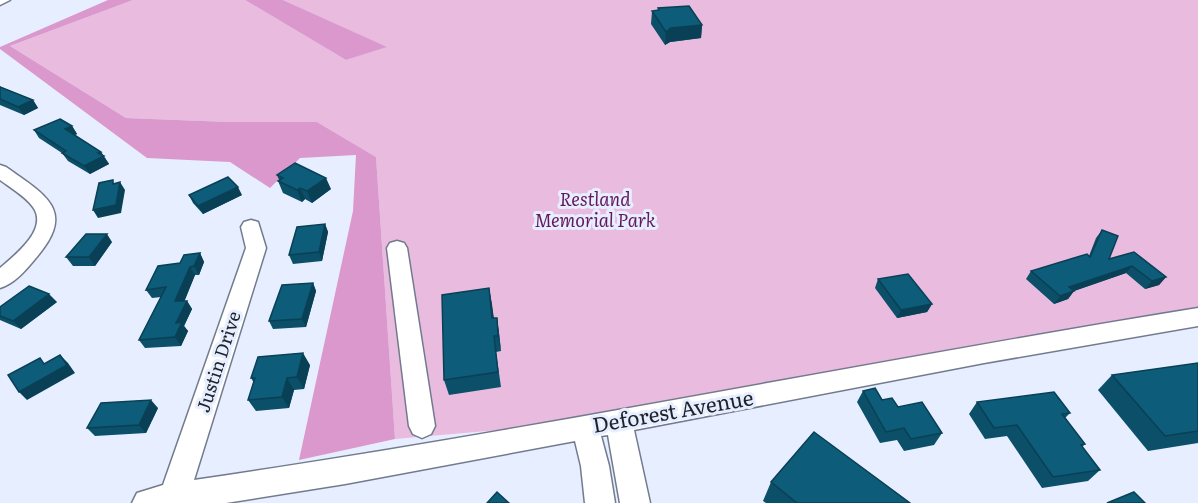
<svg xmlns="http://www.w3.org/2000/svg" width="1198" height="503" font-family="Literata,serif">
<style>
.green{fill:#e9bbdf}
.forest{fill:#da98cd}
.lines{fill:none;stroke-linecap:round;stroke-linejoin:round}
.minor-casing{stroke:#727b8d;stroke-width:3}
.minor{fill:#fff;fill-rule:evenodd}
.wall{fill:#0b4f68}
.shaded-wall{fill:#094055}
.building{fill:#0d5c79;stroke:#094055;stroke-width:1.5}
.labels{text-anchor:middle;stroke-width:6;stroke-linejoin:round;paint-order:stroke}
.park-label{font-size:18px;font-style:italic;fill:#65185b;stroke:#e6eeff}
.street-label{font-size:18px;fill:#1e2229;stroke:#e6eeff}
.near-street-label{font-size:21px;fill:#1e2229;stroke:#e6eeff}
</style>
<rect width="100%" height="100%" fill="#e6eeff"/>
<polygon class="green" points="133,0 245,0 346,60 386,47 283,0 1198,0 1198,320 636,418 395,439 376,157 317,122 228,122 126,118 10,46"/>
<g class="forest">
<polygon points="108,0 133,0 10,46 126,118 228,122 317,122 376,157 395,439 299,460 353,211 356,155 300,158 270,188 230,162 147,158 0,49 0,47"/>
<polygon points="245,0 283,0 387,47 346,60"/>
</g>
<g class="lines">
<g class="minor-casing">
<g id="minor">
<polygon points="0,0 10,0 0,5"/>
<path d="M0,165l6,2c41,29 71,44 29,92 -9,11 -21,25 -35,29v-20c15,-13 49,-39 33,-61 -8,-11 -22,-19 -33,-27z"/>
<path d="M251,220l7,2 8,26 -72,232c336,-49 669,-118 1004,-172v18l-214,37 -350,67 16,73h-30l-12,-68 -7,1 8,30 6,37h-30l-4,-37 -6,-25 -230,43 -119,19h-94l5,-10 26,-8 83,-237 -5,-21 3,-5z"/>
<polygon points="397,241 404,243 407,248 435,426 431,434 422,438 413,434 409,426 387,248 390,243"/>
</g>
</g>
<use href="#minor" class="minor"/>
</g>
<g class="wall">
<polygon points="658,8 702,25 701,38 670,42 665,45 651,24 652,11 658,10"/>
<polygon points="0,86 1,87 33,100 38,108 24,115 0,105"/>
<polygon points="72,126 77,134 75,135 101,152 109,164 90,174 68,161 62,153 39,138 34,130"/>
<polygon points="277,175 331,189 312,203 305,199 302,202 283,193 278,181 279,180"/>
<polygon points="189,195 242,195 203,214 193,203"/>
<polygon points="325,224 328,232 322,261 293,264 289,255"/>
<polygon points="1102,230 1109,259 1134,252 1166,277 1159,285 1145,289 1126,273 1074,291 1068,299 1054,304 1026,279 1031,271 1089,256 1096,238"/>
<polygon points="112,242 95,266 73,266 66,257"/>
<polygon points="200,253 204,262 199,275 195,275 184,301 187,301 192,309 184,326 188,331 181,346 145,348 139,340 161,297 152,298 146,290 180,263"/>
<polygon points="878,279 932,304 927,312 897,318 875,288"/>
<polygon points="313,283 316,291 306,327 273,329 269,321"/>
<polygon points="489,288 494,318 497,318 499,333 501,351 496,352 501,387 449,395 444,380"/>
<polygon points="57,302 21,329 0,320 0,307"/>
<polygon points="1198,363 1198,443 1148,451 1098,390 1112,375"/>
<polygon points="310,365 304,389 294,390 289,408 256,411 248,400 254,383 251,378"/>
<polygon points="863,391 898,407 942,433 934,445 904,451 897,440 880,443 857,402"/>
<polygon points="977,402 1070,413 1065,418 1085,444 1082,447 1100,470 1088,481 1042,488 1007,436 985,439 969,414"/>
<polygon points="158,408 146,433 95,436 87,428"/>
<polygon points="771,482 910,503 766,503 763,501"/>
</g>
<g class="shaded-wall">
<polygon points="702,25 701,38 670,42 665,45 666,32 671,28"/>
<polygon points="33,100 38,108 24,115 18,107"/>
<polygon points="72,126 77,134 71,137 65,129"/>
<polygon points="101,152 109,164 90,174 84,166 98,153"/>
<polygon points="326,178 331,189 312,203 307,191"/>
<polygon points="120,182 125,190 121,213 98,218 93,210"/>
<polygon points="238,187 242,195 203,214 198,206"/>
<polygon points="300,188 305,199 302,202 297,190"/>
<polygon points="325,224 328,232 322,261 319,252"/>
<polygon points="107,234 112,242 95,266 89,257"/>
<polygon points="200,253 204,262 199,275 194,266"/>
<polygon points="1132,266 1126,273 1074,291 1068,299 1054,304 1060,296 1069,287"/>
<polygon points="190,267 195,275 181,310 175,301"/>
<polygon points="1166,277 1159,285 1145,289 1152,281"/>
<polygon points="313,283 316,291 306,327 302,319"/>
<polygon points="489,288 492,304 495,334 492,318"/>
<polygon points="49,294 57,302 21,329 13,321"/>
<polygon points="187,301 192,309 184,326 188,331 181,346 175,337 176,323"/>
<polygon points="932,304 927,312 897,318 901,310"/>
<polygon points="497,318 499,333 501,351 498,336"/>
<polygon points="303,353 310,365 304,389 297,377"/>
<polygon points="60,355 68,363 75,373 27,400 19,392"/>
<polygon points="287,378 294,390 289,408 282,397"/>
<polygon points="151,400 158,408 146,433 139,425"/>
</g>
<g class="building">
<polygon points="689,6 702,25 671,28 666,32 652,11 659,10 658,8"/>
<polygon points="0,87 33,100 18,107 0,99"/>
<polygon points="60,119 72,126 65,129 101,152 98,153 104,156 84,166 62,153 66,151 34,130"/>
<polygon points="295,163 326,178 307,191 300,188 297,190 278,181 283,178 277,175"/>
<polygon points="228,177 238,187 198,206 189,195"/>
<polygon points="113,180 113,184 120,182 116,205 93,210 99,183"/>
<polygon points="325,224 319,252 289,255 297,227"/>
<polygon points="1102,230 1118,236 1109,259 1134,252 1166,277 1152,281 1132,266 1069,287 1074,291 1060,296 1031,271 1087,254 1090,257"/>
<polygon points="86,234 107,234 89,257 66,257"/>
<polygon points="200,253 194,266 190,267 175,301 187,301 176,323 182,322 175,337 139,340 166,287 146,290 158,266 180,263 184,255"/>
<polygon points="908,274 932,304 901,310 878,279"/>
<polygon points="313,283 302,319 269,321 282,285"/>
<polygon points="29,286 49,294 13,321 0,316 0,307"/>
<polygon points="489,288 492,318 497,318 498,336 494,336 498,372 444,380 442,295"/>
<polygon points="303,353 297,377 287,378 282,397 248,400 255,378 251,378 258,357"/>
<polygon points="60,355 67,365 19,392 8,375 40,358 44,364"/>
<polygon points="1198,363 1198,431 1165,436 1112,375"/>
<polygon points="875,388 882,400 892,398 898,407 922,402 942,433 911,439 904,428 886,432 863,391"/>
<polygon points="1054,392 1070,413 1062,414 1085,444 1081,445 1100,470 1053,477 1017,425 994,428 977,402"/>
<polygon points="151,400 139,425 87,428 101,403"/>
<polygon points="814,432 910,503 797,503 771,482"/>
<polygon points="497,492 509,503 487,503"/>
<polygon points="1134,492 1145,503 1107,503"/>
</g>
<g class="labels">
<g class="park-label">
<text x="595" y="206">Restland<tspan x="595" dy="21">Memorial Park</tspan></text>
</g>
<g class="street-label">
<text transform="translate(219 362) rotate(-72)" y="6">Justin Drive</text>
</g>
<g class="near-street-label">
<text transform="translate(673 412) rotate(-10)" y="7">Deforest Avenue</text>
</g>
</g>
</svg>
